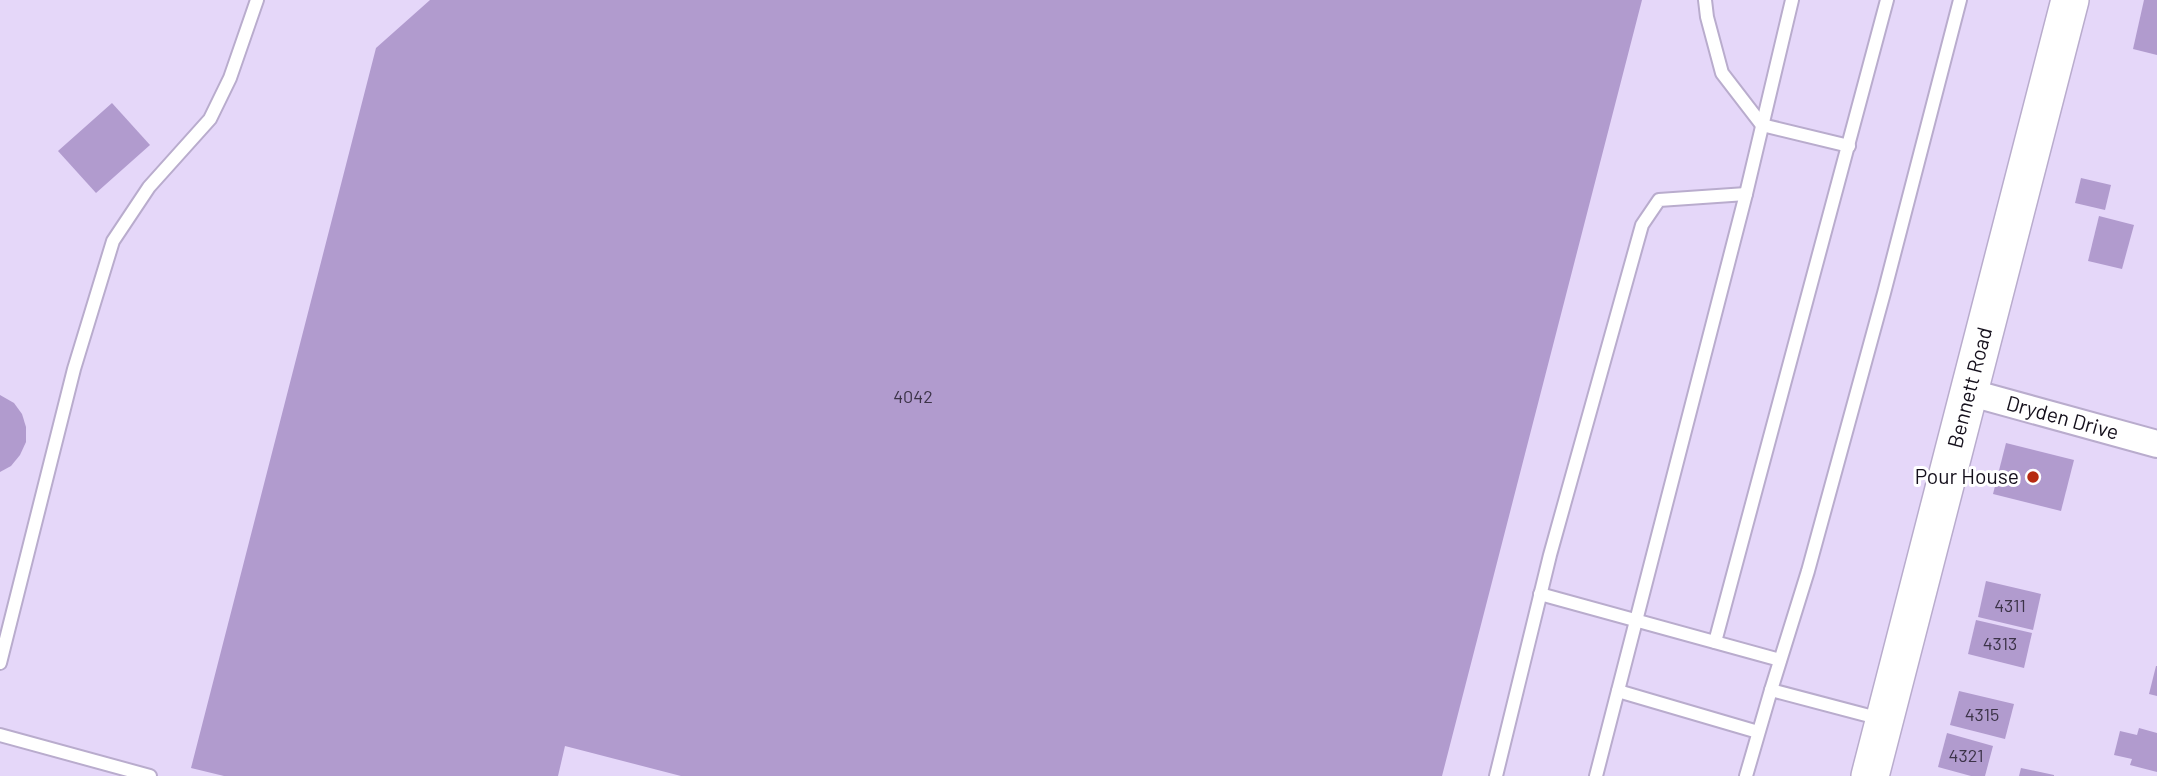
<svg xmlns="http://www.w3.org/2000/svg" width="2157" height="776" font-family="Barlow,sans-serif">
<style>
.building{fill:#b19bce}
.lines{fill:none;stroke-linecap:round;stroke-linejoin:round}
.lane-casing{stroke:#b9accd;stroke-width:16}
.street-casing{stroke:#b9accd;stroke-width:30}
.secondary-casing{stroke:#b9accd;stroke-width:40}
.lane{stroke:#fff;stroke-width:12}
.street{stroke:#fff;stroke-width:26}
.secondary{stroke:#fff;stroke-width:37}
.poi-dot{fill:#b62a11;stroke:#fff;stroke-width:2.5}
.labels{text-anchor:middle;stroke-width:6;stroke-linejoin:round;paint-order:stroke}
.number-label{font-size:18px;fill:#3c3348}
.street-label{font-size:21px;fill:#15101c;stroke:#fff}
.poi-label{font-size:21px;fill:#15101c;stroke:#fff;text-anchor:end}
</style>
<rect width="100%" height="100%" fill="#e5d7f9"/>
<g class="building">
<polygon points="430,0 1642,0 1442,776 681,776 565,746 558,776 224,776 191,768 376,48"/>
<polygon points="2144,0 2157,0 2157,55 2133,49"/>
<polygon points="112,103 150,145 96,193 58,151"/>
<polygon points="2081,178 2111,185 2105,210 2075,203"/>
<polygon points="2099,216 2134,225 2122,269 2088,261"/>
<polygon points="0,395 14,403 22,414 26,427 26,442 20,455 11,466 0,472"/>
<polygon points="2006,443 2074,460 2061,511 1993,494"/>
<polygon points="1986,581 2041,594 2033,630 1978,617"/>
<polygon points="1976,620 2032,633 2024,668 1968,654"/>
<polygon points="2156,666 2157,666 2157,696 2149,694"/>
<polygon points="1959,691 2014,704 2005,739 1950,725"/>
<polygon points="2139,728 2157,733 2157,772 2130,765 2132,759 2114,755 2120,731 2137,735"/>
<polygon points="1947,733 1993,746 1985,776 1971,776 1938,767"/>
<polygon points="2021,768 2054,775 2054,776 2019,776"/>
</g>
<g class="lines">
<g class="lane-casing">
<g id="lane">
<polyline points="1705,0 1707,17 1722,73 1762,125 1849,146"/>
<polyline points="1540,594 1780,660"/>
<polyline points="1715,642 1887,0"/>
<polyline points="0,663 74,369 113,241 149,187 210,119 230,78 257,0"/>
<polyline points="1771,690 1808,571 1884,293 1960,0"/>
<polyline points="1618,691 1758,732"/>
<polyline points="0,735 150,776"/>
<polyline points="1496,776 1550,555 1642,225 1659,200 1746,194"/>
<polyline points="1596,776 1746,194 1792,0"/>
<polyline points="1746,776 1771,690 1881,719"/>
</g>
</g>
<g class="street-casing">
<g id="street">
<path id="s1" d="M1968,392l189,52"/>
</g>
</g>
<g class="secondary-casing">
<g id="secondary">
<path id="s2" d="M1870,776l200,-776"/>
</g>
</g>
<use href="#lane" class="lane"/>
<use href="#street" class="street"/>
<use href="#secondary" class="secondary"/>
</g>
<circle class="poi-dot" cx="2033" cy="477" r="7"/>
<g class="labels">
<g class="number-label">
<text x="913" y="403">4042</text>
<text x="2010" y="612">4311</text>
<text x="2000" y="650">4313</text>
<text x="1982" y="721">4315</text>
<text x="1966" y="762">4321</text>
</g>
<g class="street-label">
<text dy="7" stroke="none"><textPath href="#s2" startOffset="401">Bennett Road</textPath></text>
<text dy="7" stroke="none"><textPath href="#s1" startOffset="98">Dryden Drive</textPath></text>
</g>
<g class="poi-label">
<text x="2019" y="484">Pour House</text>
</g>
</g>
</svg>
